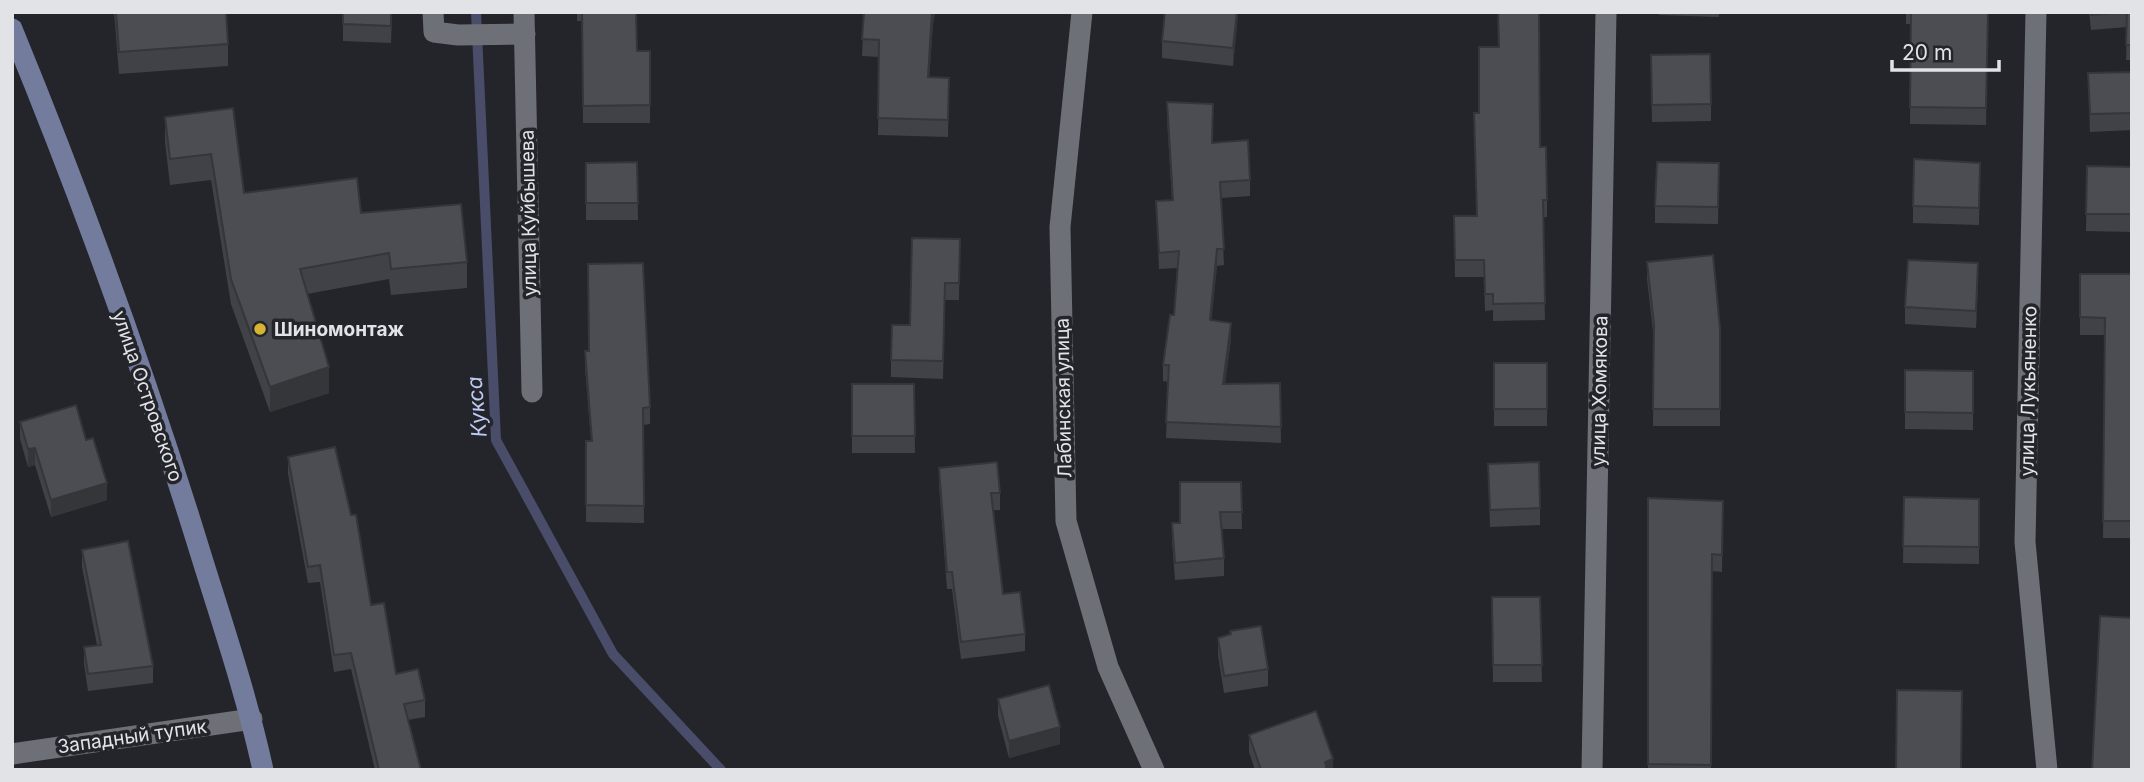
<svg xmlns="http://www.w3.org/2000/svg" width="2144" height="782" font-family="Inter,sans-serif">
<style>
.lines{fill:none;stroke-linecap:round;stroke-linejoin:round}
.stream{stroke:#4a4d69;stroke-width:10}
.street{stroke:#6e7077;stroke-width:21}
.secondary{stroke:#747c9e;stroke-width:21}
.wall{fill:#404247}
.shaded-wall{fill:#34363a}
.building{fill:#4b4d53;stroke:#34363a;stroke-width:2}
.poi-dot{fill:#d8b434;stroke:#24252b;stroke-width:2.5}
.labels{text-anchor:middle;stroke-width:7;stroke-linejoin:round;paint-order:stroke}
.street-label{font-size:19px;fill:#e2e3e7;stroke:#24252b}
.poi-label{font-size:19px;font-weight:bold;fill:#e2e3e7;stroke:#24252b;text-anchor:start}
.water-label{font-size:21px;font-style:italic;fill:#bfcbf7;stroke:#24252b}
</style>
<rect width="100%" height="100%" fill="#24252b"/>
<g class="lines">
<polyline class="stream" points="476,12 496,440 613,654 721,770"/>
<g class="street">
<polyline points="433,12 434,32 458,35 525,34"/>
<polyline points="524,12 532,392"/>
<polyline points="1082,12 1060,227 1066,521 1108,667 1154,770"/>
<polyline points="2036,12 2025,542 2047,770"/>
<polyline points="12,754 252,719"/>
<polyline points="1592,770 1606,12"/>
</g>
<path class="secondary" d="M12,29c69,168 131,339 185,513 23,75 49,150 66,228"/>
</g>
<g class="wall">
<polygon points="114,12 226,12 228,44 228,66 119,74"/>
<polygon points="343,12 392,12 391,43 343,41"/>
<polygon points="577,12 636,12 637,51 650,51 650,123 583,123 582,21 577,21"/>
<polygon points="864,12 935,12 933,24 929,78 949,78 948,137 878,135 879,57 862,56"/>
<polygon points="1238,12 1233,66 1162,58 1162,41"/>
<polygon points="1659,12 1719,12 1719,17 1659,15"/>
<polygon points="1906,12 1988,12 1986,125 1910,124 1911,24 1906,24"/>
<polygon points="2089,12 2132,12 2132,60 2126,60 2127,27 2091,30"/>
<polygon points="1651,72 1711,104 1711,121 1652,122"/>
<polygon points="2132,72 2132,130 2090,132 2088,73"/>
<polygon points="1167,102 1212,143 1250,180 1250,196 1221,198 1224,265 1217,266 1211,320 1231,339 1225,383 1280,383 1281,443 1166,438 1168,382 1163,381 1163,365 1174,315 1178,268 1159,269 1156,201 1172,200 1167,119"/>
<polygon points="233,108 244,193 361,213 467,262 467,288 391,295 389,279 307,294 329,393 270,412 231,304 211,180 170,185 165,142 165,117"/>
<polygon points="1540,147 1547,200 1547,217 1543,217 1545,320 1493,321 1493,310 1485,311 1484,277 1455,277 1454,216 1476,216"/>
<polygon points="637,162 638,220 586,220 586,163"/>
<polygon points="1719,163 1718,224 1655,223 1655,206"/>
<polygon points="1980,163 1979,225 1913,223 1913,206"/>
<polygon points="2087,166 2132,167 2132,232 2086,231"/>
<polygon points="960,239 959,300 945,300 943,379 891,377 891,360"/>
<polygon points="1647,262 1720,329 1720,426 1653,426 1654,340 1647,279"/>
<polygon points="2080,274 2132,274 2132,538 2103,538 2105,335 2080,335"/>
<polygon points="1978,281 1976,328 1905,324 1905,307"/>
<polygon points="585,351 650,407 650,424 643,425 644,523 586,522 586,441 591,441 585,368"/>
<rect x="1494" y="363" width="53" height="63"/>
<polygon points="1905,370 1973,371 1973,430 1905,429"/>
<polygon points="852,384 914,384 915,453 852,453"/>
<polygon points="20,422 86,440 107,500 51,517 35,465 28,467 20,439"/>
<polygon points="288,457 371,605 396,674 425,700 425,717 408,720 421,770 375,770 351,669 334,672 320,582 308,583 288,474"/>
<polygon points="1488,464 1540,508 1540,525 1490,527"/>
<polygon points="939,468 1000,493 1000,510 993,510 1003,594 1025,634 1025,651 961,659 952,589 947,589 939,485"/>
<polygon points="1241,482 1242,529 1222,529 1224,558 1224,576 1175,580 1172,541 1172,523 1180,523"/>
<polygon points="1904,497 1979,499 1979,564 1903,563"/>
<polygon points="1648,498 1723,501 1722,572 1712,571 1711,770 1648,770"/>
<polygon points="82,550 153,666 153,683 88,691 84,664 84,647 97,645 82,567"/>
<polygon points="1492,597 1540,597 1542,682 1493,682"/>
<polygon points="1230,631 1268,669 1268,686 1224,693 1218,655 1218,638 1230,635"/>
<polygon points="998,699 1060,744 1009,758 998,716"/>
<polygon points="1249,735 1333,770 1255,770 1249,752"/>
</g>
<g class="shaded-wall">
<polygon points="932,12 935,12 933,24 928,95 928,77"/>
<polygon points="1237,12 1238,12 1238,17 1233,66 1233,48"/>
<polygon points="1217,249 1217,266 1210,336 1210,320"/>
<polygon points="1978,263 1978,281 1976,328 1976,311"/>
<polygon points="14,322 14,339 12,340 12,323"/>
<polygon points="1231,323 1231,339 1223,400 1223,384"/>
<polygon points="329,367 329,393 270,412 270,387"/>
<polygon points="35,448 35,465 28,467 28,449"/>
<polygon points="107,483 107,500 51,517 51,500"/>
<polygon points="1060,727 1060,744 1009,758 1009,741"/>
<polygon points="1333,759 1333,770 1325,770 1325,762"/>
</g>
<g class="building">
<polygon points="116,12 226,12 228,44 119,52"/>
<polygon points="343,12 391,12 391,26 343,24"/>
<polygon points="582,12 636,12 637,51 650,51 650,105 583,106"/>
<polygon points="864,12 932,12 928,77 949,78 948,120 878,118 879,40 862,39"/>
<polygon points="1165,12 1237,12 1233,48 1162,41"/>
<polygon points="1498,12 1539,12 1540,147 1546,147 1547,200 1543,200 1545,303 1493,304 1493,294 1485,294 1484,260 1455,260 1454,216 1477,216 1474,113 1479,113 1479,47 1499,47"/>
<polygon points="1911,12 1988,12 1986,108 1910,107"/>
<polygon points="2090,12 2132,12 2132,45 2126,45 2127,12 2091,15"/>
<polygon points="1710,54 1711,104 1652,105 1651,55"/>
<polygon points="2132,72 2132,113 2090,114 2088,73"/>
<polygon points="1167,102 1213,104 1212,143 1248,140 1250,180 1220,182 1224,249 1217,249 1210,320 1231,323 1223,384 1280,383 1281,427 1166,422 1169,365 1163,365 1170,315 1174,315 1179,251 1159,253 1156,201 1173,200"/>
<polygon points="233,108 244,193 357,178 361,213 461,204 467,262 391,269 389,253 300,269 329,367 270,387 231,279 211,154 170,159 165,117"/>
<polygon points="1914,159 1980,163 1979,208 1913,206"/>
<polygon points="637,162 638,203 586,203 586,163"/>
<polygon points="1657,162 1719,163 1718,207 1655,206"/>
<polygon points="2087,166 2132,167 2132,214 2086,214"/>
<polygon points="912,238 960,239 959,283 945,283 943,361 891,360 892,325 910,325"/>
<polygon points="1713,255 1720,329 1720,409 1653,409 1654,324 1647,262"/>
<polygon points="1908,260 1978,263 1976,311 1905,307"/>
<polygon points="643,263 650,407 643,408 644,506 586,505 586,441 592,441 585,351 589,351 588,264"/>
<polygon points="2080,274 2132,274 2132,521 2103,521 2105,318 2080,317"/>
<rect x="1494" y="363" width="53" height="46"/>
<polygon points="1905,370 1973,371 1973,413 1905,412"/>
<polygon points="852,384 914,384 915,436 852,436"/>
<polygon points="76,405 86,440 93,438 107,483 51,500 35,448 28,449 20,422"/>
<polygon points="335,447 351,515 356,515 371,605 384,603 396,674 418,669 425,700 404,704 421,770 379,770 351,653 334,655 320,565 308,567 288,457"/>
<polygon points="997,462 1000,493 991,493 1003,594 1020,592 1025,634 961,642 952,572 947,572 939,468"/>
<polygon points="1539,462 1540,508 1490,510 1488,464"/>
<polygon points="1180,482 1241,482 1242,512 1220,512 1224,558 1175,563 1172,523 1180,523"/>
<polygon points="1904,497 1979,499 1979,547 1903,546"/>
<polygon points="1648,498 1723,501 1722,555 1712,554 1711,765 1648,764"/>
<polygon points="128,541 153,666 88,674 84,647 101,645 82,550"/>
<polygon points="1492,597 1540,597 1542,665 1493,665"/>
<polygon points="2100,616 2132,618 2132,770 2092,770"/>
<polygon points="1261,626 1268,669 1224,676 1218,638 1231,634 1230,631"/>
<polygon points="1049,685 1060,727 1009,741 998,699"/>
<polygon points="1897,690 1962,691 1961,770 1896,770"/>
<polygon points="1316,711 1333,759 1325,762 1327,770 1261,770 1249,735"/>
</g>
<circle class="poi-dot" cx="260" cy="329" r="7"/>
<g class="labels">
<g class="street-label">
<text transform="translate(528 213) rotate(-91)" y="7">улица Куйбышева</text>
<text transform="translate(1599 391) rotate(-89)" y="7">улица Хомякова</text>
<text transform="translate(2028 391) rotate(-89)" y="7">улица Лукьяненко</text>
<text transform="translate(148 396) rotate(71)" y="7">улица Островского</text>
<text transform="translate(1063 398) rotate(-91)" y="7">Лабинская улица</text>
<text transform="translate(132 736) rotate(-8)" y="7">Западный тупик</text>
</g>
<g class="poi-label">
<text x="274" y="336">Шиномонтаж</text>
</g>
<g class="water-label">
<text transform="translate(477 407) rotate(-95)" y="7">Кукса</text>
</g>
</g>
<rect width="2144" height="782" fill="none" stroke="#e2e3e7" stroke-width="28"/>
<path d="M1892 60v10h107v-10" fill="none" stroke="#e2e3e7" stroke-width="3.5"/>
<text x="1902" y="60" font-size="21" fill="#e2e3e7" stroke="#24252b" stroke-width="5" paint-order="stroke">20 m</text>
</svg>
